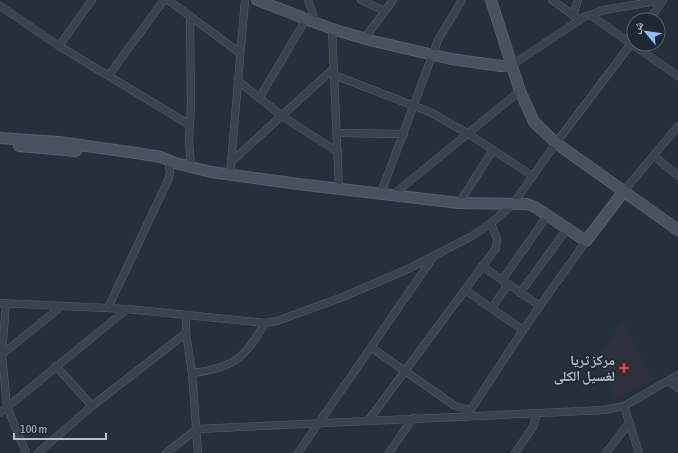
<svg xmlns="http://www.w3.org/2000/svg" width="678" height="453" font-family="'Asap Condensed','Noto Naskh Arabic',sans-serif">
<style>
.medical{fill:#30303d}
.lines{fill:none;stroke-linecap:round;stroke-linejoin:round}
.street-casing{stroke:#56616a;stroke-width:8}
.secondary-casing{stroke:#56616a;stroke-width:12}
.street{stroke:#38434c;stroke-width:7}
.secondary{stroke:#46525f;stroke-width:10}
.health-dot{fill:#e0444e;stroke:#1d2831;stroke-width:1.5}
.labels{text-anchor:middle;stroke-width:3.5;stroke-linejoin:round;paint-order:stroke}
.poi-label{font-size:14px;font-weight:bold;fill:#b4bec7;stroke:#1d2831;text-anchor:end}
</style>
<rect width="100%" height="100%" fill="#24313c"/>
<polygon class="medical" points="623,321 652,380 614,400 599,356"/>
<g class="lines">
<g class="street-casing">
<g id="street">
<polyline points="168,0 240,53"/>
<polyline points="308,0 316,23"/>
<polyline points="361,0 384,11"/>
<polyline points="552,0 580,20"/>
<polyline points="0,6 59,46 190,125"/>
<polyline points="573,15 578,0"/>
<polyline points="590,15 678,76"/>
<polyline points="190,16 191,105 189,140 191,167"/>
<polyline points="649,20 663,0"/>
<polyline points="332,29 339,189"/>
<polyline points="364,39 393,0"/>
<polyline points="59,46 92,0"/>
<polyline points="512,65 584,17 604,10 663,0"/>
<polyline points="109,75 164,0"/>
<polyline points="334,75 430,112 467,133 533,176"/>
<polyline points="238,81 282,116 338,152"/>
<polyline points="260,97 306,19"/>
<polyline points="338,133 404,134"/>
<polyline points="654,156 678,176"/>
<polyline points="231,162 333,69"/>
<polyline points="230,175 245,0"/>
<polyline points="624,191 678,126"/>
<polyline points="381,193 438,40 462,0"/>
<polyline points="394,194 520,91"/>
<polyline points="459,203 493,150"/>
<polyline points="482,266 540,306"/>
<polyline points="502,280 547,216"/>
<polyline points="465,290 523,330"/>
<polyline points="520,293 567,229"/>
<polyline points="0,303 127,309 265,323 277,321 343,297 410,268 472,236 491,223 513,204 556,143 634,40"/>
<polyline points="6,303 2,354 7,407 26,453"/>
<polyline points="108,308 169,178 170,172 168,159"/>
<polyline points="492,308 508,284"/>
<polyline points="186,315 186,333 192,373 198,453"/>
<polyline points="372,348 455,406 470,410"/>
<polyline points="0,356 62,306"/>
<polyline points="56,366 92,406"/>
<path d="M192,373c42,-5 53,-15 73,-50"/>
<polyline points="668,381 678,388"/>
<polyline points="624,406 639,453"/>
<polyline points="0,413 127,309"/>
<polyline points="466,417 523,330 586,241"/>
<polyline points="368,421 496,248 497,239 491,223"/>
<polyline points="38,453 92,406 186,333"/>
<polyline points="166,453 197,429 605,410 624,406 678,375"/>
<polyline points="298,453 434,256"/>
<polyline points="389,453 413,418"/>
<polyline points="515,453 533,427 537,414"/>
<polyline points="606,453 629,423"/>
</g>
</g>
<g class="secondary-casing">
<g id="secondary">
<polyline points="257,0 332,29 373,41 451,59 501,66 512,65"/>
<polyline points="491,0 520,91 534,122 556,143 678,230"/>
<polyline points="0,138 59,142 136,153 161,157 175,163 211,172 298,184 459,203 527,204 535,207 586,241 624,191"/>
<polyline points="19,146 76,151"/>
</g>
</g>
<use href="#street" class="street"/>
<use href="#secondary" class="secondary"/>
</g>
<path class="health-dot" d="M622 362h4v4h4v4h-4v4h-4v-4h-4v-4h4z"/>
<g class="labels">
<g class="poi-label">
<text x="615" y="365">مركز ثريا<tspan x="615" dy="16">لغسيل الكلى</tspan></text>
</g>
</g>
<g transform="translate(646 32) rotate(299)"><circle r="19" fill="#1d2831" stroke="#59646d"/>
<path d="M0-3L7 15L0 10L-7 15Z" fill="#8dbff3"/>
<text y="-6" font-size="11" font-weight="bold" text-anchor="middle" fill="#b4bec7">ش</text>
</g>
<path d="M14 433v6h92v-6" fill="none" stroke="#b4bec7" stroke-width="2"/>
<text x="20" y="433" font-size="12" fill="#b4bec7" stroke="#1d2831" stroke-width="3" paint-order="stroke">100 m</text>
</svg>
